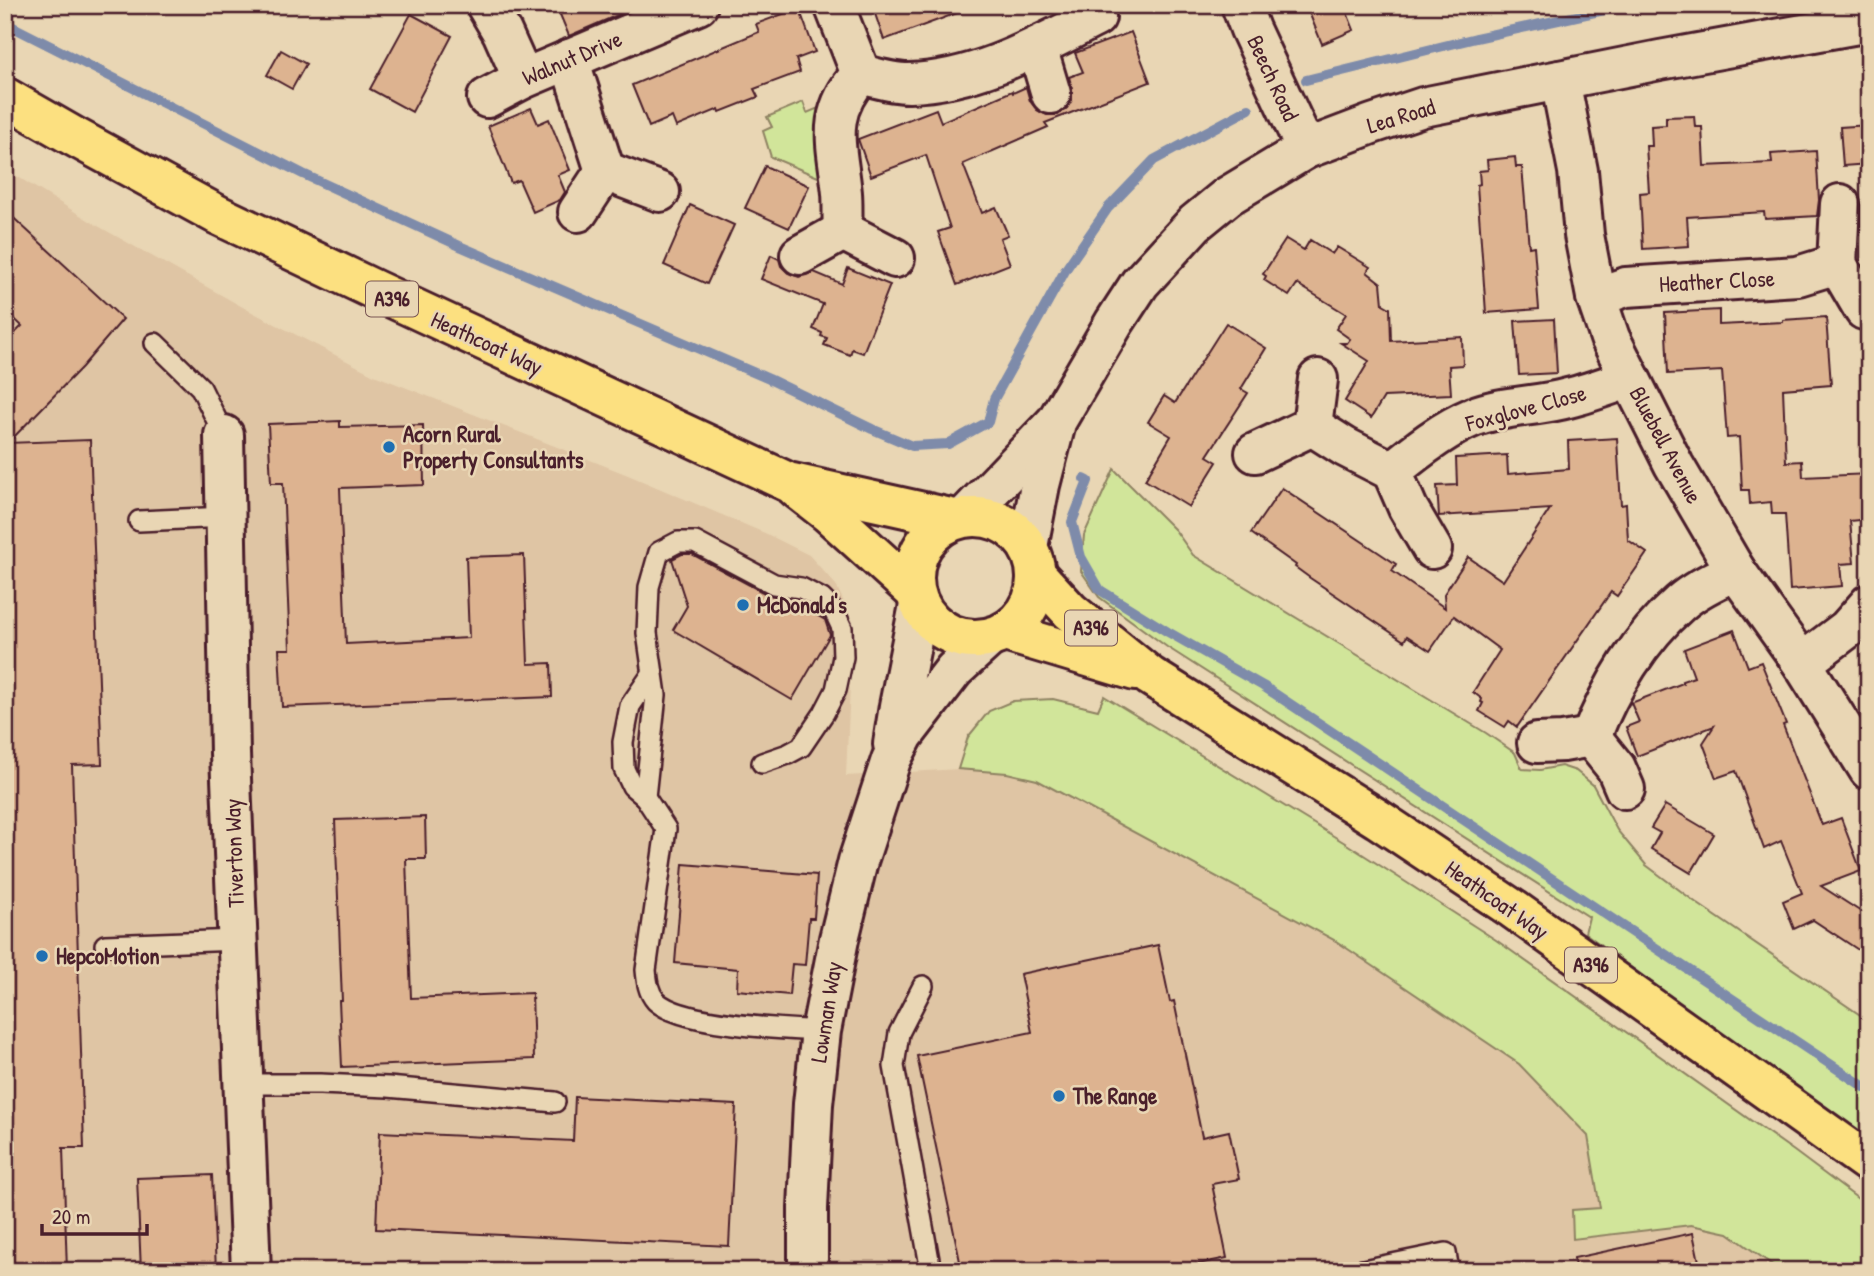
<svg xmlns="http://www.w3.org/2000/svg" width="1874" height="1276" font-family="'Patrick Hand',sans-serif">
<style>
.built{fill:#dfc5a4}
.green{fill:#d1e59a;stroke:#8e8262;stroke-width:2}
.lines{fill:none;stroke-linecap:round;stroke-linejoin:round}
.stream{stroke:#7e8baa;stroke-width:10}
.building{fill:#ddb390;stroke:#4a1f2b;stroke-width:2}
.lane-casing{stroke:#4a1f2b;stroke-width:24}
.street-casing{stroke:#4a1f2b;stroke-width:44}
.secondary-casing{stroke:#4a1f2b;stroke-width:44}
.primary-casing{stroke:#4a1f2b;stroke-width:44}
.lane{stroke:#e9d6b4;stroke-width:19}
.street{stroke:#e9d6b4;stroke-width:38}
.secondary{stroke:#e9d6b4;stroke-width:38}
.primary{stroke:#fce080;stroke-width:38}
.poi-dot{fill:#1f6fb2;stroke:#e9d6b4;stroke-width:2.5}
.labels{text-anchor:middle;stroke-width:5;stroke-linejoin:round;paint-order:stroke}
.shield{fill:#e9d6b4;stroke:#7a5654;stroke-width:2}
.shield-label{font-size:21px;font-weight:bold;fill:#4a1f2b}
.street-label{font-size:23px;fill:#4a1f2b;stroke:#e9d6b4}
.poi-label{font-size:23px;font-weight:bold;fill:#4a1f2b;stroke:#e9d6b4;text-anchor:start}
</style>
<rect width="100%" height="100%" fill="#e9d6b4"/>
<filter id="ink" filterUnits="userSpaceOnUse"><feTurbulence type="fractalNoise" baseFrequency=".0143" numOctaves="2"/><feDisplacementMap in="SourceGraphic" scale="14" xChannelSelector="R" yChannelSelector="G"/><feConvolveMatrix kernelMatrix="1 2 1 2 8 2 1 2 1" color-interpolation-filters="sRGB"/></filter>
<g filter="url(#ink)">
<polygon class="built" points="5,169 98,226 248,310 374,375 628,475 767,534 809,555 836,585 848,611 852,640 846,776 958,769 1008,773 1037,780 1341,944 1519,1064 1588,1136 1600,1208 1574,1239 1691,1225 1728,1233 1781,1271 5,1271"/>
<g class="green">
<polygon points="803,102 807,113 828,104 825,180 771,157 763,131 772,127 767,117"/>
<polygon points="1114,469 1175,530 1193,555 1486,733 1515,753 1522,769 1540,770 1561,766 1576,771 1593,785 1617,830 1646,865 1698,904 1869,1021 1869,1141 1795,1090 1585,933 1589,917 1167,647 1099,597 1081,571 1084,535"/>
<polygon points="1104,696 1345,843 1496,940 1794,1151 1869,1207 1869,1271 1781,1271 1728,1233 1691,1225 1573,1239 1572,1210 1600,1208 1588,1136 1519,1064 1336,941 1037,780 1007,773 958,769 968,737 989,711 1013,701 1053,699 1098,710"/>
</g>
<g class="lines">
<g class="stream">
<polyline points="5,23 303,174 462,247 769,379 872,429 912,446 948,444 988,422 994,399 1066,269 1108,208 1154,160 1249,109"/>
<polyline points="1306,80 1476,38 1627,5"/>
<polyline points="1084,479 1088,481 1072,522 1081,557 1100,590 1168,632 1263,686 1869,1090"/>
</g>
</g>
<g class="building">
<polygon points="556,5 641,5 569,36"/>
<polygon points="872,5 968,5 968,9 884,40"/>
<polygon points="1306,5 1344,5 1354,30 1322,44"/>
<polygon points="799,8 815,52 796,59 800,72 754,89 758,97 720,112 719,109 676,127 672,117 649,127 632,85 759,32 756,24"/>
<polygon points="411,14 452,36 412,112 370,89"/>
<polygon points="1131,32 1150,82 1045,123 1048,127 963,164 982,213 996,207 1008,235 1000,238 1010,264 957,285 938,232 950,228 926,155 871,176 858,139 936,109 941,122 1012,91 1013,93 1026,87 1030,101 1037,110 1047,115 1058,115 1067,108 1072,100 1072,88 1069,77 1083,72 1075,53"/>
<polygon points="281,50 306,64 292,89 267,75"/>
<polygon points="531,108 538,124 549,119 570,170 558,175 565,192 560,200 533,212 519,180 511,183 488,126"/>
<polygon points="1694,116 1695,127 1702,127 1704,166 1772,163 1771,154 1816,151 1819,200 1817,216 1765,219 1764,212 1687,217 1689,246 1643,249 1640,193 1649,192 1646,146 1652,146 1651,126 1666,125 1666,117"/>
<polygon points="1869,125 1869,164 1843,166 1840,127"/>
<polygon points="1515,157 1516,167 1522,167 1529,247 1534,246 1539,309 1486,313 1477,185 1480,184 1479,171 1488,170 1487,160"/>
<polygon points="765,166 809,186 789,228 745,208"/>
<polygon points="690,205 734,225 707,284 664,265"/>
<polygon points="5,210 123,319 82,367 8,443 90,440 102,764 72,765 84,1148 63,1148 67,1271 5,1271 5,343 22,326 5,310"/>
<polygon points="1286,239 1304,250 1310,240 1332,254 1337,247 1370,267 1367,272 1381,283 1383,304 1390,308 1391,341 1462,337 1463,365 1449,366 1451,394 1384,397 1371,418 1345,401 1369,361 1341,343 1347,343 1350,339 1336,329 1346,314 1297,284 1289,296 1264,280 1266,276 1263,274"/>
<polygon points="771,255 779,259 781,266 788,273 799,277 814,272 842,284 848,268 890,285 863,353 852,349 850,355 824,345 827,338 821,336 822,333 813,329 823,304 761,279"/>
<polygon points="1719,310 1719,325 1783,322 1783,320 1826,317 1831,385 1783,389 1786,462 1802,461 1803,477 1869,474 1869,519 1850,521 1854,563 1840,564 1842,586 1790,590 1785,514 1772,514 1771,502 1750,504 1749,490 1742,490 1739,437 1727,438 1722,371 1668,374 1665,313"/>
<polygon points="1554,319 1557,373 1519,375 1515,321"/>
<polygon points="1226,323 1266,348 1241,389 1248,393 1207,456 1217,462 1189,507 1145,480 1171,436 1148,422 1164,396 1175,403"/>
<polygon points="340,421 340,427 423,425 424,485 340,488 346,644 469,638 466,557 524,555 528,664 551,663 552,697 282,707 279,649 290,649 283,483 271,483 268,424"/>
<polygon points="1617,438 1621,505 1626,504 1628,540 1647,553 1617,596 1611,592 1517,727 1509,721 1505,727 1479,711 1483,703 1481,702 1482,699 1473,692 1500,650 1454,616 1430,651 1407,636 1404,641 1310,578 1295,567 1296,565 1251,533 1282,488 1396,564 1392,571 1445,608 1444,594 1468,557 1503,581 1550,509 1439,516 1437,486 1457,485 1456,458 1507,455 1508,474 1569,469 1568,441"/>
<polygon points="682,554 692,554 768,595 787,598 825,620 830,635 792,700 673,630 687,606 672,559"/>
<polygon points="1734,630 1748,667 1761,662 1786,724 1783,725 1822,825 1841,818 1861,871 1821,886 1869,917 1869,957 1813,920 1794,929 1783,901 1802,893 1781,841 1764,849 1736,771 1716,778 1703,743 1714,726 1637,756 1626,727 1639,722 1631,703 1683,683 1682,681 1694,677 1684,649"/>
<polygon points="1665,805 1714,834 1691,873 1651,849 1660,833 1651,828"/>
<polygon points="425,817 426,859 406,859 411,998 532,993 534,1059 342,1067 339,1001 342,1001 335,820"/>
<polygon points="683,864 817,875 814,918 809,918 805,965 792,964 789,995 737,990 738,969 675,963"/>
<polygon points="1158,945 1170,1002 1174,1001 1202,1137 1229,1131 1239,1179 1212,1184 1227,1258 1165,1271 962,1271 917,1056 1032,1032 1020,974"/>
<polygon points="575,1097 736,1105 729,1246 376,1229 380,1132 573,1141"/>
<polygon points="212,1175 216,1271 141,1271 137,1178"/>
<polygon points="1693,1233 1701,1271 1575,1271 1574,1258"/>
</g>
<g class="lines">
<g class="lane-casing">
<g id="lane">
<polyline points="155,343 201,388 224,435"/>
<polyline points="139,521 226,517"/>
<path d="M652,674l-22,32 -7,36 1,27 8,17 13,11 21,32 -20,141c1,11 2,22 10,31 25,24 129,28 165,30"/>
<polyline points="645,797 656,695 647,633 649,587 659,552 678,542 695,542 774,584 801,588 822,599 834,611 842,628 843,657 836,690 824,713 801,747 788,754 762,763"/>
<polyline points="105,945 238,940"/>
<polyline points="923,986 899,1033 894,1066 931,1271"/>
<polyline points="243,1084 320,1084 388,1087 555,1102"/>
<polyline points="1358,1271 1446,1253 1449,1271"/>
</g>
</g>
<g class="street-casing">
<g id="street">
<polyline points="486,5 502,32 523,79"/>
<path d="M834,5l27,69c-37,41 -24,70 -19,119 1,12 0,25 1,38l52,27"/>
<polyline points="1241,5 1250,29 1306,149"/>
<polyline points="1037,47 1051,94"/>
<polyline points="569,59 605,171"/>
<path d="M861,74c15,4 31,9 48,9 68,-2 128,-36 187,-66"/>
<polyline points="1560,80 1578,171 1584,235 1596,297 1610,338 1674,465 1736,571 1802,663 1869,770"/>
<polyline points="487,98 523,79 698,5"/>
<polyline points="605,171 660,192"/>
<polyline points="578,212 605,171"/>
<polyline points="800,255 843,231"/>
<polyline points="1837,264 1864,310"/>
<polyline points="1596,297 1626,287 1798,276 1837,264 1840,204"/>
<polyline points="1318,379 1312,426 1345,447 1392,471 1408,508 1432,549"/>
<polyline points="224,435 230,754 251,1271"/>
<polyline points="1255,453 1312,426"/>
<path d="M1392,471c24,-20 52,-42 81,-54 30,-12 64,-10 95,-19 21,-5 42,-13 62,-20"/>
<polyline points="1802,663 1847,629 1869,604"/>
<path d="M1591,737c19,-49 49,-99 89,-134 16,-14 37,-24 56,-32"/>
<polyline points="1591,737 1616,768 1625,789"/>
<polyline points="1537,743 1563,742 1591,737"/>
<polyline points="893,744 899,706 919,605"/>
<polyline points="808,1271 808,1208 813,1104 821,1031 839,939 858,861 891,760 904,735 954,670 988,639"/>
</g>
</g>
<g class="secondary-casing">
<g id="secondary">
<polyline points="965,517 1056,422 1114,323 1140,283 1195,223 1228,196 1306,149 1372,124 1423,107 1660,60 1869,22"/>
<polyline points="1028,547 1040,485 1055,427"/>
</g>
</g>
<g class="primary-casing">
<g id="primary">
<polyline points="5,97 73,136 218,215 375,290 788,482 955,519"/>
<polyline points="796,488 828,513 914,591"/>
<circle cx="975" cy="578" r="61"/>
<polyline points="1036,574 1070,611 1150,676 1378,819 1513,909 1869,1163"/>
<polyline points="1005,632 1135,671"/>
</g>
</g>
<use href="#lane" class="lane"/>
<use href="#street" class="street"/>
<use href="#secondary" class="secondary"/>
<use href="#primary" class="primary"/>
</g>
</g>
<g class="poi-dot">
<circle cx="389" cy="447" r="7"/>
<circle cx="743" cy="605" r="7"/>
<circle cx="42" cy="956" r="7"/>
<circle cx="1059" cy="1096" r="7"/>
</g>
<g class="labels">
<g class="shield">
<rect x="366" y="281.5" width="52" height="35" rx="5"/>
<rect x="1065" y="610.5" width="52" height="35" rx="5"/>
<rect x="1565" y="947.5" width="52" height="35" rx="5"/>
</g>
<g class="shield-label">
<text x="392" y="306">A396</text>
<text x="1091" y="635">A396</text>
<text x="1591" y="972">A396</text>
</g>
<g class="street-label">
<text transform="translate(572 58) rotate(-23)" y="8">Walnut Drive</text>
<text transform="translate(1273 78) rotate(65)" y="8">Beech Road</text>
<text transform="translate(1401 116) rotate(-17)" y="8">Lea Road</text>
<text transform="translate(1717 281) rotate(-3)" y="8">Heather Close</text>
<text transform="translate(487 343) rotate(25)" y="8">Heathcoat Way</text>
<text transform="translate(1526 408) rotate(-15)" y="8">Foxglove Close</text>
<text transform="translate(1666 445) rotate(62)" y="8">Bluebell Avenue</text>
<text transform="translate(234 853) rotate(-92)" y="8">Tiverton Way</text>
<text transform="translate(1497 900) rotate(35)" y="8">Heathcoat Way</text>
<text transform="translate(826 1012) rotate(-81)" y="8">Lowman Way</text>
</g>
<g class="poi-label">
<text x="403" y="442">Acorn Rural<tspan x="403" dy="26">Property Consultants</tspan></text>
<text x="757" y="613">McDonald's</text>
<text x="56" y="964">HepcoMotion</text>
<text x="1073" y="1104">The Range</text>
</g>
</g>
<rect width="1874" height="1276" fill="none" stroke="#e9d6b4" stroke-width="28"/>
<rect x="14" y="14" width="1846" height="1248" fill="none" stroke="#4a1f2b" stroke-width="2.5" filter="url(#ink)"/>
<path d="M42 1224v10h105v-10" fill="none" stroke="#4a1f2b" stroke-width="3.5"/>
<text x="52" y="1224" font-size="21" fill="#4a1f2b" stroke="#e9d6b4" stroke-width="5" paint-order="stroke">20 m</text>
</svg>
